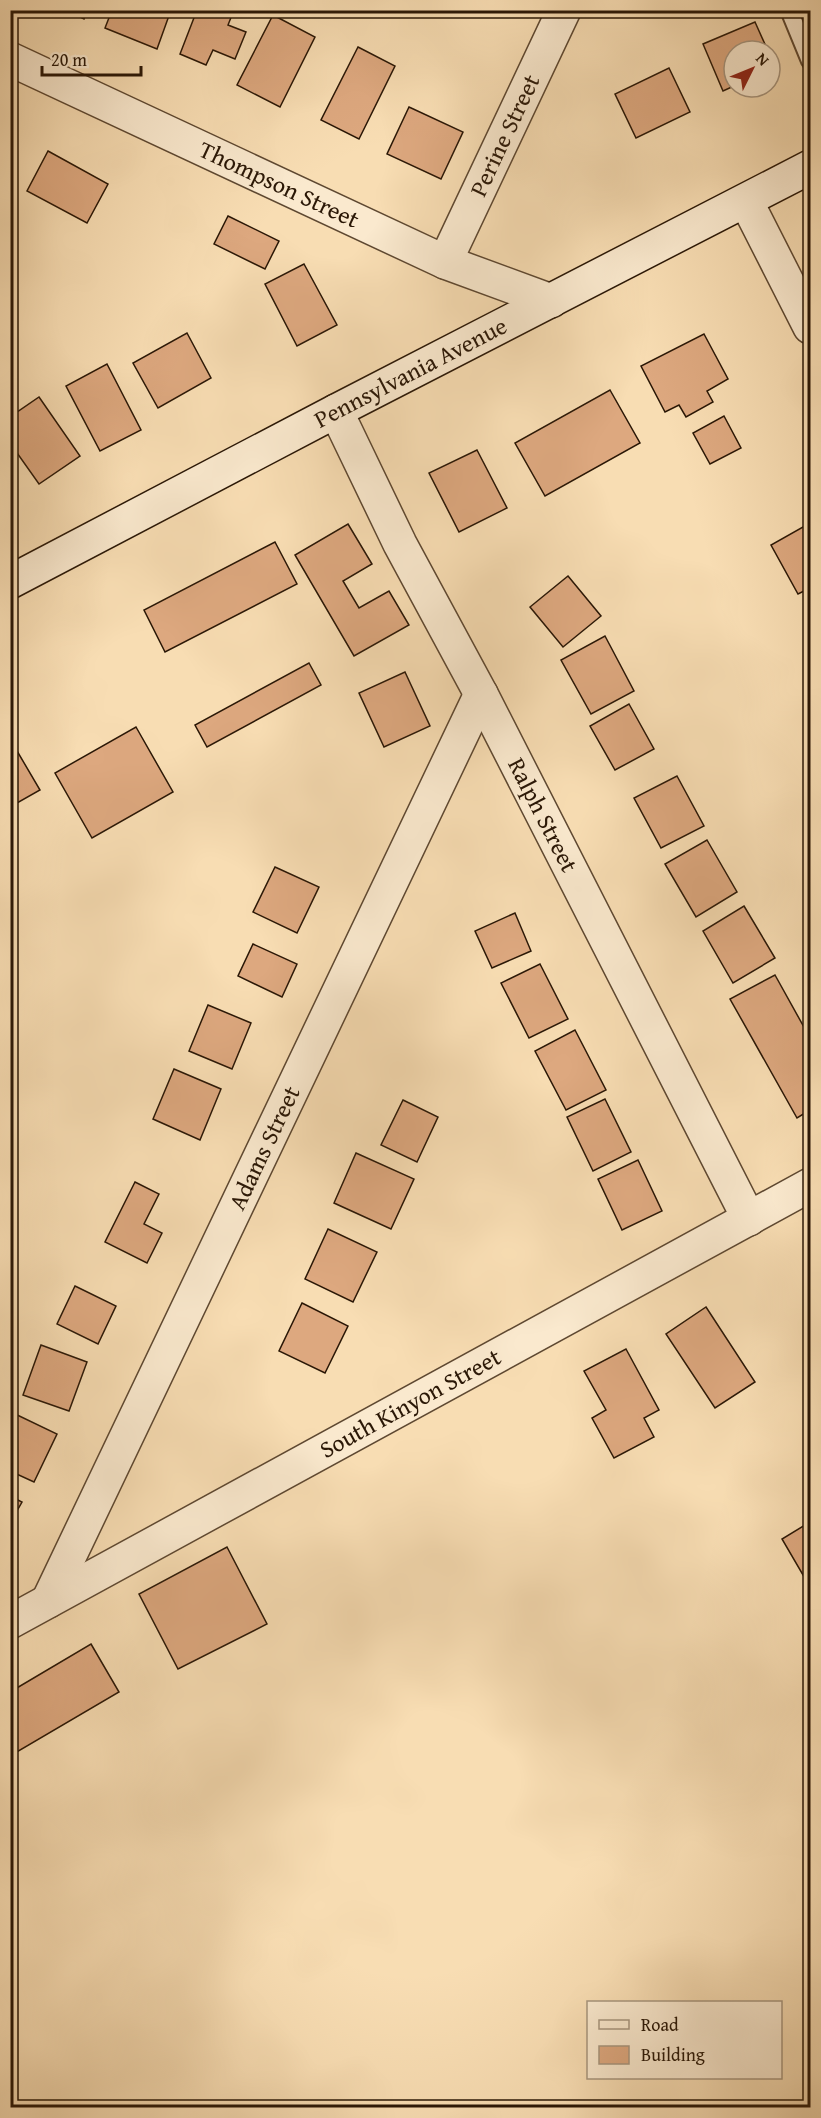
<svg xmlns="http://www.w3.org/2000/svg" width="821" height="2118" font-family="'Gentium Book Plus',serif">
<style>
.building{fill:#dda87f;stroke:#2a1706;stroke-width:1.5}
.lines{fill:none;stroke-linecap:round;stroke-linejoin:round}
.lane-casing{stroke:#5e4831;stroke-width:20}
.street-casing{stroke:#5e4831;stroke-width:36}
.secondary-casing{stroke:#2a1706;stroke-width:36}
.lane{stroke:#fae9ce;stroke-width:16}
.street{stroke:#fae9ce;stroke-width:33}
.secondary{stroke:#fae9ce;stroke-width:33}
.labels{text-anchor:middle;stroke-width:4.5;stroke-linejoin:round;paint-order:stroke}
.street-label{font-size:24px;fill:#2a1706;stroke:#fae9ce}
</style>
<rect width="100%" height="100%" fill="#f8ddb3"/>
<filter id="stains"><feTurbulence type="fractalNoise" baseFrequency=".00333" numOctaves="4"/><feColorMatrix values="0 0 0 0 .2 0 0 0 0 .09 0 0 0 0 .02 0 0 0 .5 -.17"/></filter>
<radialGradient id="worn" r=".72"><stop offset=".6" stop-color="#630" stop-opacity="0"/><stop offset="1" stop-color="#630" stop-opacity=".3"/></radialGradient>
<g class="building">
<polygon points="66,10 87,10 84,19"/>
<polygon points="112,10 171,10 157,49 105,28"/>
<polygon points="197,10 234,10 228,25 246,32 235,59 213,50 206,65 180,54"/>
<polygon points="273,15 315,37 280,107 237,85"/>
<polygon points="755,22 768,51 734,51 734,86 723,91 703,44"/>
<polygon points="358,47 395,66 359,139 321,120"/>
<polygon points="669,68 690,112 636,138 615,94"/>
<polygon points="409,107 463,132 441,179 387,154"/>
<polygon points="48,151 108,184 87,223 27,191"/>
<polygon points="228,216 279,241 265,269 214,244"/>
<polygon points="304,264 337,325 297,346 265,284"/>
<polygon points="187,333 211,378 158,408 133,363"/>
<polygon points="704,334 728,379 707,391 713,402 686,417 679,405 665,412 641,366"/>
<polygon points="107,364 141,430 100,451 66,386"/>
<polygon points="610,390 640,443 545,496 515,443"/>
<polygon points="39,397 80,456 39,484 10,443 10,417"/>
<polygon points="724,416 741,448 710,464 693,433"/>
<polygon points="477,450 507,508 459,532 429,473"/>
<polygon points="810,523 810,588 798,594 771,545"/>
<polygon points="348,524 372,564 343,581 359,608 389,591 409,625 354,656 295,555"/>
<polygon points="275,542 297,584 165,652 144,610"/>
<polygon points="568,576 601,616 563,647 530,607"/>
<polygon points="605,636 634,691 591,714 561,660"/>
<polygon points="309,663 321,685 207,747 195,725"/>
<polygon points="405,672 430,726 384,747 359,693"/>
<polygon points="629,704 654,749 615,770 590,726"/>
<polygon points="136,727 173,792 92,838 55,773"/>
<polygon points="10,739 40,790 10,807"/>
<polygon points="677,776 704,826 661,848 634,798"/>
<polygon points="707,840 737,892 696,917 665,864"/>
<polygon points="275,867 319,887 297,933 253,912"/>
<polygon points="744,906 775,958 733,983 703,931"/>
<polygon points="515,913 531,951 492,968 475,931"/>
<polygon points="253,944 297,964 282,997 238,976"/>
<polygon points="540,964 568,1019 529,1038 501,983"/>
<polygon points="775,975 810,1038 810,1110 797,1118 730,999"/>
<polygon points="208,1005 251,1023 232,1069 189,1051"/>
<polygon points="575,1030 606,1090 566,1110 535,1051"/>
<polygon points="174,1069 221,1089 200,1140 153,1119"/>
<polygon points="605,1099 631,1152 593,1171 567,1117"/>
<polygon points="403,1100 438,1117 417,1162 381,1145"/>
<polygon points="356,1153 414,1179 391,1229 334,1203"/>
<polygon points="638,1160 662,1211 622,1230 598,1179"/>
<polygon points="135,1182 159,1194 144,1224 162,1233 147,1263 105,1242"/>
<polygon points="328,1229 377,1252 353,1302 305,1279"/>
<polygon points="75,1286 116,1306 98,1344 57,1324"/>
<polygon points="302,1303 348,1326 325,1373 279,1351"/>
<polygon points="706,1307 755,1382 715,1408 666,1334"/>
<polygon points="41,1345 87,1362 69,1411 23,1395"/>
<polygon points="626,1349 659,1410 644,1418 654,1437 614,1458 592,1418 606,1410 584,1371"/>
<polygon points="11,1412 57,1434 34,1482 10,1471"/>
<polygon points="10,1496 22,1502 10,1523"/>
<polygon points="810,1522 810,1587 782,1539"/>
<polygon points="227,1547 267,1624 178,1669 139,1594"/>
<polygon points="91,1644 119,1692 10,1756 10,1692"/>
</g>
<g class="lines">
<g class="lane-casing">
<polyline id="lane" points="789,10 810,61"/>
</g>
<g class="street-casing">
<g id="street">
<path id="s1" d="M10,59l435,203 106,39"/>
<polyline points="746,201 810,327"/>
<path id="s2" d="M445,262l119,-252"/>
<path id="s3" d="M336,411l64,133 81,150 268,525"/>
<path id="s4" d="M48,1601l433,-907"/>
<path id="s5" d="M10,1622l800,-437"/>
</g>
</g>
<g class="secondary-casing">
<g id="secondary">
<path id="s6" d="M10,582l326,-171 474,-244"/>
</g>
</g>
<use href="#lane" class="lane"/>
<use href="#street" class="street"/>
<use href="#secondary" class="secondary"/>
</g>
<g class="labels">
<g class="street-label">
<text dy="8" stroke="none"><textPath href="#s2" startOffset="140">Perine Street</textPath></text>
<text dy="8" stroke="none"><textPath href="#s1" startOffset="297">Thompson Street</textPath></text>
<text dy="8" stroke="none"><textPath href="#s6" startOffset="452">Pennsylvania Avenue</textPath></text>
<text dy="8" stroke="none"><textPath href="#s3" startOffset="454">Ralph Street</textPath></text>
<text dy="8" stroke="none"><textPath href="#s4" startOffset="502">Adams Street</textPath></text>
<text dy="8" stroke="none"><textPath href="#s5" startOffset="456">South Kinyon Street</textPath></text>
</g>
</g>
<rect width="821" height="2118" fill="none" stroke="#f8ddb3" stroke-width="36"/>
<rect x="12" y="12" width="797" height="2094" fill="none" stroke="#2a1706" stroke-width="3"/>
<rect x="18" y="18" width="785" height="2082" fill="none" stroke="#2a1706" stroke-width="1.5"/>
<rect x="587" y="2001" width="195" height="78" fill="#fae9ce" stroke="#a7957e" stroke-width="1.5"/>
<rect x="599" y="2020" width="30" height="9" fill="#fae9ce" stroke="#a7957e" stroke-width="1.5"/>
<text x="641" y="2031" font-size="18" fill="#2a1706">Road</text>
<rect x="599" y="2046" width="30" height="18" fill="#dda87f" stroke="#a7957e" stroke-width="1.5"/>
<text x="641" y="2061" font-size="18" fill="#2a1706">Building</text>
<g transform="translate(752 69) rotate(47)"><circle r="28" fill="#fae9ce" stroke="#a7957e" stroke-width="1.5"/>
<path d="M0-4.5L10 22L0 15L-10 22Z" fill="#8f2418"/>
<text y="-9" font-size="16" font-weight="bold" text-anchor="middle" fill="#2a1706">N</text>
</g>
<path d="M42 66v9h99v-9" fill="none" stroke="#2a1706" stroke-width="3"/>
<text x="51" y="66" font-size="18" fill="#2a1706" stroke="#fae9ce" stroke-width="4.5" paint-order="stroke">20 m</text>
<rect width="100%" height="100%" filter="url(#stains)"/>
<rect width="100%" height="100%" fill="url(#worn)"/>
</svg>
